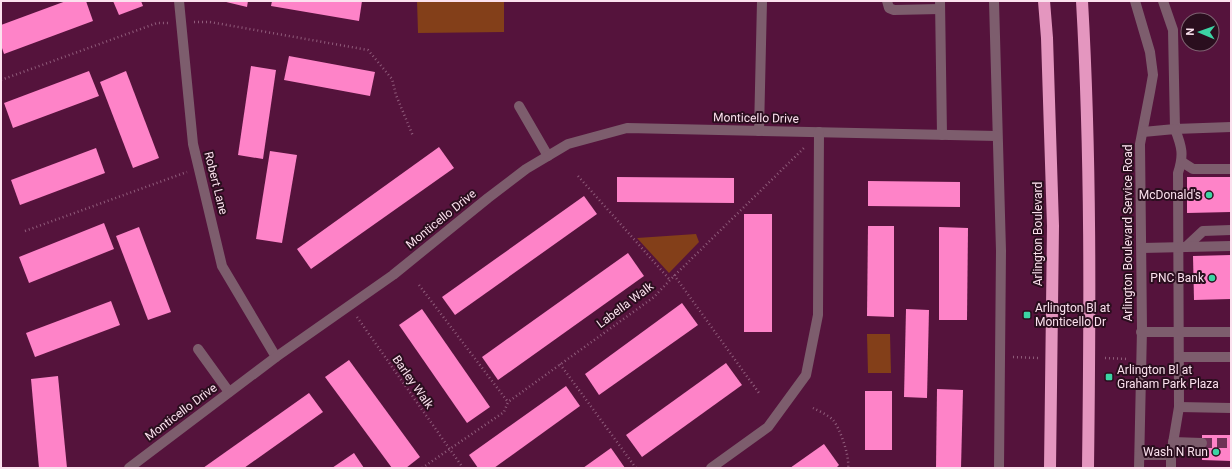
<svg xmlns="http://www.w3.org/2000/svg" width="1232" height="469" font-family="Roboto,sans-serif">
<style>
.green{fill:#833f19}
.building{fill:#fe83c8}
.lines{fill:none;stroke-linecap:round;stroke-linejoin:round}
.minor-tunnel{stroke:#6e3257;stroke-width:10;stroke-dasharray:10 5;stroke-linecap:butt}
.path{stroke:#905c7b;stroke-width:2.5;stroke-dasharray:1 3;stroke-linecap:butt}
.minor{stroke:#7d5d6d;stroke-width:10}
.highway{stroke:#e496bf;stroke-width:12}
.poi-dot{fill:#3cd4a4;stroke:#2a0e1e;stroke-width:1.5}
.labels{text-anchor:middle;stroke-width:4;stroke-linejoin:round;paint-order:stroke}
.street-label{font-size:12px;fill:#fbe1ee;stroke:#2a0e1e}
.poi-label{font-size:12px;fill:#fbe1ee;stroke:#2a0e1e;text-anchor:end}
</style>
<rect width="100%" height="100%" fill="#55133c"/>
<g class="green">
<polygon points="417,1 504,1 504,32 418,33"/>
<polygon points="696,234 699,242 669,273 637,238"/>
<polygon points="867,334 890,334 891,373 868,373"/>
</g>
<g class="building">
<polygon points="66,1 86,1 93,21 4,54 1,45 1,25"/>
<polygon points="113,1 141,1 143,6 119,15"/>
<polygon points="222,1 248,1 247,7"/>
<polygon points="272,1 362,1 359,21 271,6"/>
<polygon points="289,56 375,72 370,96 284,80"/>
<polygon points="251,66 276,70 263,159 238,155"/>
<polygon points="89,71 99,96 13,128 4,103"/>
<polygon points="126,71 159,158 133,168 100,82"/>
<polygon points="439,147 454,168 311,269 297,249"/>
<polygon points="96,148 105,173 20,205 11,180"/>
<polygon points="270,151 297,155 282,243 256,239"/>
<polygon points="617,177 734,178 734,203 617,202"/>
<polygon points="1187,177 1231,177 1231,212 1187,213"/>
<polygon points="868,181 960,182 960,207 868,206"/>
<polygon points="584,196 597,214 455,315 442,297"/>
<rect x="744" y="214" width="28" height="118"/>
<polygon points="104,223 114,249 29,283 19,257"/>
<polygon points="868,226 894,226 894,317 867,316"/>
<polygon points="139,227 171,312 148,320 116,236"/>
<polygon points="939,227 968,228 967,320 939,320"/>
<polygon points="628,253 644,276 498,380 482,357"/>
<polygon points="1231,255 1231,299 1194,300 1193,256"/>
<polygon points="111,301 120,325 35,357 26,333"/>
<polygon points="682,303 698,325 599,395 585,374"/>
<polygon points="422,309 490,407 467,423 399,325"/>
<polygon points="906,309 929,310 927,398 904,397"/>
<polygon points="349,360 420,457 406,468 392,468 325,377"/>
<polygon points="726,363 742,385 642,457 626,435"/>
<polygon points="58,376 67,468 39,468 31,379"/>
<polygon points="566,386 580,406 494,468 478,468 469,455"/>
<polygon points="937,389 963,390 961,468 936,468"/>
<rect x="865" y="391" width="27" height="59"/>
<polygon points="309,393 323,412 244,468 203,468"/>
<polygon points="1202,435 1231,435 1231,461 1202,460"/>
<polygon points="824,444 839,465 836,468 790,468"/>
<polygon points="611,448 625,468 583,468"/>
<polygon points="354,453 364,468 332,468"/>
</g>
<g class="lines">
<polyline class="minor-tunnel" points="1202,443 1231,443"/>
<g class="path">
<polyline points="194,22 210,22 368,50 392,79 396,95 413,136"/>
<polyline points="1,80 157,23 169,23"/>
<polyline points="578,176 670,280"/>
<polyline points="25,231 187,172"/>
<polyline points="674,275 759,393"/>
<polyline points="419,285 508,402"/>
<polyline points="357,317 463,468"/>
<polyline points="1013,357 1038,358"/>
<polyline points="1105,358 1128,359"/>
<polyline points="560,364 636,468"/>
<path d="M813,408c6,3 15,7 20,12 7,8 17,37 15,48"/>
<polyline points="422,468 504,412 508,402 654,297 670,280 805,147"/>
</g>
<g class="minor">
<polyline points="179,1 193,144 222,266 276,357"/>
<polyline points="887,1 889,8 894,10 940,9"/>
<polyline points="940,1 942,135"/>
<polyline points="994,1 1001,251 999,468"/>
<polyline points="1135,1 1150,52 1153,75 1150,92 1140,144 1142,329 1139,468"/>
<polyline points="1163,1 1173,30 1175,129 1231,127"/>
<polyline points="519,106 548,156"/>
<polyline points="759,131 762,1"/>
<path d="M1143,132l32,-3c7,18 9,26 3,44l1,234 -8,48v13"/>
<polyline points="1182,162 1193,169 1231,169"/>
<polyline points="1187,246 1203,231 1231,230"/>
<polyline points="1142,248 1231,246"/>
<polyline points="1141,332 1231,332"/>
<polyline points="198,349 229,392"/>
<polyline points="1179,357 1231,357"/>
<polyline points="1179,407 1231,408"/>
<polyline points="1173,442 1202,443"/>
<polyline points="1140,455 1171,455"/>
<polyline points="129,468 276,357 393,275 488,198 526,169 568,144 627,128 997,136"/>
<polyline points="711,468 768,427 806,375 818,315 819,132"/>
</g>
<g class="highway">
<polyline points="1044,1 1047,38 1053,226 1050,468"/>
<path d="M1082,1c9,156 8,311 6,467"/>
</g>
</g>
<g class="poi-dot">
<circle cx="1209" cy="195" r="4"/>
<circle cx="1212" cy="278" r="4"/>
<rect x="1023" y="311" width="8" height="8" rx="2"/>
<rect x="1105" y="373" width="8" height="8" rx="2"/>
<circle cx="1216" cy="452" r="4"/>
</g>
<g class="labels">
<g class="street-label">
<text transform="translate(756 118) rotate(1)" y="4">Monticello Drive</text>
<text transform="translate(216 183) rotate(76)" y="4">Robert Lane</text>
<text transform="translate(441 219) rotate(-39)" y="4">Monticello Drive</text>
<text transform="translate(1128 233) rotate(-90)" y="4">Arlington Boulevard Service Road</text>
<text transform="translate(1038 234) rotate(-90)" y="4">Arlington Boulevard</text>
<text transform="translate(625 305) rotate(-37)" y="4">Labella Walk</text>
<text transform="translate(413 382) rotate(55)" y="4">Barley Walk</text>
<text transform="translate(181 412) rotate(-37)" y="4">Monticello Drive</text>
</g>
<g class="poi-label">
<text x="1201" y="199">McDonald's</text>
<text x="1204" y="282">PNC Bank</text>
<text x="1035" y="312" text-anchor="start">Arlington Bl at<tspan x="1035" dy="14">Monticello Dr</tspan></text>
<text x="1117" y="374" text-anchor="start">Arlington Bl at<tspan x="1117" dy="14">Graham Park Plaza</tspan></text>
<text x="1208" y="456">Wash N Run</text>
</g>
</g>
<rect width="1232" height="469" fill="none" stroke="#fbe1ee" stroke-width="4"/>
<g transform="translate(1200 32) rotate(272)"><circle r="19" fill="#2a0e1e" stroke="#7e6271"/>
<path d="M0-3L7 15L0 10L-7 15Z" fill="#3cd4a4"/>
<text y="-6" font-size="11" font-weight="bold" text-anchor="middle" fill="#fbe1ee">N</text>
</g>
</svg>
